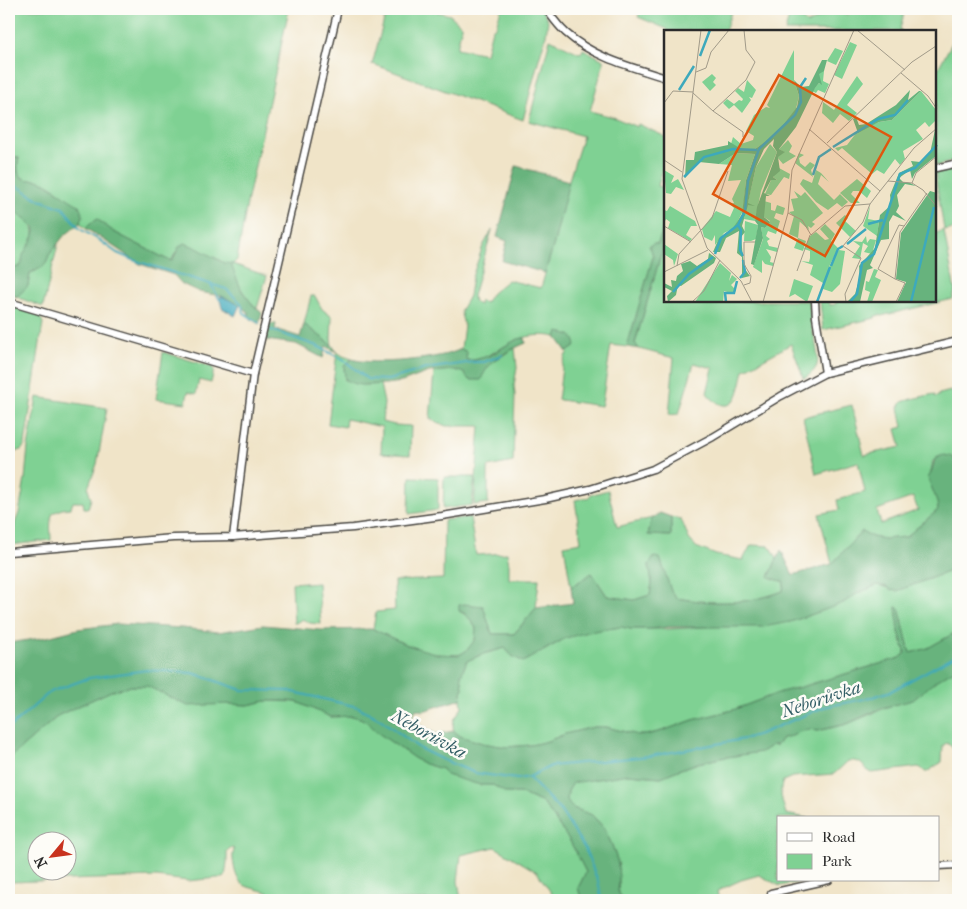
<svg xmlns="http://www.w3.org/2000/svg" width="967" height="909" font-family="'IM FELL French Canon',serif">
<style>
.green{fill:#7fd193;stroke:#557e5f;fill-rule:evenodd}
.forest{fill:#67b37d;stroke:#496f54}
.water{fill:#3da9bc;stroke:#346a74}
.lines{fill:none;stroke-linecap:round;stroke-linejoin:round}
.stream{stroke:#3da9bc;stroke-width:2}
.street-casing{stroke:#494743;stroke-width:9}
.street{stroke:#fff;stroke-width:6}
.labels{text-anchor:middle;stroke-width:5;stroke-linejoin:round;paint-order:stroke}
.water-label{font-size:18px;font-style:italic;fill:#325d65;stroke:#fdfcf7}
.inset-river{fill:none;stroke:#3da9bc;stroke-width:2.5}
.inset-road{fill:none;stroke:#a19a89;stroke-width:1}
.view{fill:#df570e;fill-opacity:0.15;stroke:#df570e;stroke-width:2.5}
.inset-edge{fill:none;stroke:#2b2b2b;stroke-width:2.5}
</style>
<rect width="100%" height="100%" fill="#fdfcf7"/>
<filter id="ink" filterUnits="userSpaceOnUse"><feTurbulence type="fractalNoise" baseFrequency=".02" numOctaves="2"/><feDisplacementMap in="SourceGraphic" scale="10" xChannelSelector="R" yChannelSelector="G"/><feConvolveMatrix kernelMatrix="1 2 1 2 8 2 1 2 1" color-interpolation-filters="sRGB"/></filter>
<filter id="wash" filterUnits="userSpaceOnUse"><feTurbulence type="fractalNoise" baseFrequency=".0096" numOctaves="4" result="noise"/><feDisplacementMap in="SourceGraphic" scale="20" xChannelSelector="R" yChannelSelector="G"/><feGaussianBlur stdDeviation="1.12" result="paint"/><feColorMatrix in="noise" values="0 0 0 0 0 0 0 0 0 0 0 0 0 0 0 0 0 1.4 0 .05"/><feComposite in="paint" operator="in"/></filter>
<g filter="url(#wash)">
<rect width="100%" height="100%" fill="#f0e4c8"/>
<g class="green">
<path d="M9,9h280l-42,194 -10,57 -4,4 34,12 -10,32c-10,-8 -26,-32 -25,-44l-8,-1 -8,-5 -37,-11 -8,14 -5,-2 -52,-27 -17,-13 -12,9 -5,-5 3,-7c-11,-11 -27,-31 -43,-35 -6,-2 -13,1 -18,-4 -6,-5 -4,-12 -3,-19l-10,-3z"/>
<polygon points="387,9 439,9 438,12 450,15 461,25 461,30 457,48 486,54 492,29 496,26 501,9 542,9 548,20 546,35 538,62 523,120 373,64 372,65"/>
<polygon points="641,9 732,9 725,31 668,31 667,29 638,17"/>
<polygon points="826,9 848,15 850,9 905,9 900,29 902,31 785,31 791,11 808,24 825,15"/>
<polygon points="958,32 958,160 936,166 936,72"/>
<path d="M550,39l29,14 3,-1 1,-3 19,10 2,3 -14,49 23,6 24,10 1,-3 28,13v21l-8,28 8,2c0,24 1,44 -14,64l1,5 -26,90 -16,-2 -9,58 -1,3 -41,-6 -2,-1c3,-13 2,-35 9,-46 2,-3 6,-5 9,-8l-18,-13 -2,5c-11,-3 -28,-2 -39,3 -19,8 -28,19 -51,21l1,-9 -6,-3 3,-24 -3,-11v-4l8,-14 3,-19 11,-31 9,-16 -19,66 1,6 5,3 1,-4 5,2 7,-10 16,-13 33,8 13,-45 14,-60 15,-47 -54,-15z"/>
<polygon points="958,167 958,228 944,231 955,291 953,299 881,316 880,315 875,316 875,318 823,330 820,301 829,301 830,305 836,304 836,301 936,301 936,233 944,230 936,180 936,172"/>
<path d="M9,206c9,7 30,17 24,32 -2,5 -5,9 -8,14 -2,4 -2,12 -6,15 -4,2 -6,1 -10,6z"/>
<path d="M666,237v64h144c0,7 0,14 1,20 1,11 9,33 6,44 -2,6 -8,10 -13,14l-13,-35 -47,26c-2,8 -5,26 -10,31 -9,10 -21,0 -27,-8l6,-25 -19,-5 -15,51 -10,1 5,-57 -35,-9 -4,-5z"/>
<polygon points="58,244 43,307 14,296 18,296 28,286 30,273 36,271 47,262 49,255"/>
<polygon points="311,296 315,296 322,309 332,317 331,339 332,345 304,324"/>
<path d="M9,306l30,9 4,8 -18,121c-3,8 -8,8 -16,8z"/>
<path d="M515,348l2,20 -3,17 1,10 -2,67 -25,5v36l-14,2 6,-79h-34l-16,-7 4,-47c6,-1 21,-3 27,-1 4,2 4,3 6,7l17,-6 7,-9z"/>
<polygon points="163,352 212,367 214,370 211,383 199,380 196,394 188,392 186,403 156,399"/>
<path d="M337,352l6,4 9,3 -8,7 1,14c11,5 23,6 35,4l4,19 -2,19 13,3 16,1 -1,29 -29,-2 1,-26 -36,-8 -1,8 -17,-3z"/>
<path d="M951,391l2,2h5v69c-9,-7 -16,-10 -25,-1l-4,20c4,9 9,19 9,29l-32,27 -22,2 -12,-2 -10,-6 -30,33 -13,-50 20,-4 -2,-10 28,-8 -7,-30 -42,12 -13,-57 49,-12 12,50 37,-8 -5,-18 7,-2 -4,-19 3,-6 9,-3 23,-5 1,3 4,-1v-2zM913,497l5,13 -37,14 -4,-14z"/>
<path d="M37,397l70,11 -10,56 -9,24 3,11 -3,9h-4l-1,-6h-10l-2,6 -9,1 -9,4c-4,8 -2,18 -2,27l-39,5 3,-22 4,-10 6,-34 3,-32z"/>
<polygon points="410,477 438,478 438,510 409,514"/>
<polygon points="444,477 475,477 472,505 443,509"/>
<path d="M608,490l9,37 35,-9 -4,17 23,1v-19l10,2 8,20 7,8 20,8 27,5 8,-15 18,1 3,3 5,9 -8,19 15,5 -1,9c-38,14 -68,13 -107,7l-5,-7 -11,-33 -11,7 3,18 -2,12 -16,5 -27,-4 -15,-23 -21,14 -7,-42 17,-3 -6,-42 15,-3v-2z"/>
<path d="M470,517l6,38 31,-2 2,11v15h30l-3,29 -22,26h-22l-9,-28 -24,5c12,6 24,20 13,33 -3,4 -6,8 -11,10 -6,2 -17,1 -23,0 -23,-4 -44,-15 -65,-25l3,-17 19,-2 -1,-29 49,-2 1,-57 1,-2z"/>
<polygon points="958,568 958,631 928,648 910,653 899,608 896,607 899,632 905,651 905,654 900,658 801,687 781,692 733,710 693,720 662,731 646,735 638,735 606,727 594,727 565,734 548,741 531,745 506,747 482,743 460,736 454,731 453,727 454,720 462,707 461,699 463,688 461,675 467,661 483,654 505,648 512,656 540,653 566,638 577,634 605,629 621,627 631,629 669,629 790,622 843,603 858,593 877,585 887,587 891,590 897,591"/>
<polygon points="305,582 305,584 318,583 321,624 310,623 302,619 296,623 294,623 292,583"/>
<path d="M958,668v88l-6,-9 -5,-4 -4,2 -1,17 -15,10h-2l-4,-4 -3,-1 -46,6c-12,-6 -7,-13 -24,-12l-14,13 -42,3 -9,4c-5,11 0,22 3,33l21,4h-29v62h29l-27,6 -21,-11 -18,5 -24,11 2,9h-97l-4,-9 1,-9 -1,-19 -6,-18 -8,-17 -12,-13 -19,-7 -4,-4 -2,-4 1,-9 5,-9 56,-8 32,3 17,-7 20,-7 22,-5 41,-6 11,-7h5l5,-7 10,-2 9,-5 9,-2 8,2 29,-7 76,-32c9,-11 23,-18 35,-24z"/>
<path d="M131,686h16l10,4 72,14 19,1 18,-4 31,1 34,15 21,-1 8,2 8,4 6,8 40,28 11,6 17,5 38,16h13l13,8h14l23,10 27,38 16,31 -8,16 4,12h-26l-19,-28 -42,-25 -34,8 -3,26 3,19h-177c-6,-2 -12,-6 -18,-8 -18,-6 -28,-3 -32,-26 -1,-6 -2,-10 0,-16l-1,-2h-3l-3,3v11l-2,15 -2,1h-6l-29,3 -32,-4 -147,5v-120l2,-5 48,-42 52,-24zM38,842h30v30h-30z"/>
</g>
<g class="forest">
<path d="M9,155l10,3c-1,5 -3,12 0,16 5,9 15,4 22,7 8,3 14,9 21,13 5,4 11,8 17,11l4,11 -3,7 -17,14 -14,18 -2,7 -4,5 -13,6 -2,13 -10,10 -9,1v-24l4,-5 6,-1 3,-4 1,-8 10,-17 2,-7 -1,-4 -6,-6 -19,-15z"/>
<polygon points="516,166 569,181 554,243 545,273 502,261 507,241 497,237"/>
<polygon points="666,217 666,237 635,343 639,349 627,347 653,257 652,252 649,246 654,243 658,244"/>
<polygon points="97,219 114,232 166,259 172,261 179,247 185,243 197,248 224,263 233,264 232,267 242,291 253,305 262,313 259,324 251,319 248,312 240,305 221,296 199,292 182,284 174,275 140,264 98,236 85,228"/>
<polygon points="270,323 276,324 275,329 300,337 304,324 332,345 337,352 326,346 323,358 296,344 266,340"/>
<path d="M558,332c11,2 16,2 18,14l-9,6 -11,-15z"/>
<path d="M525,338l1,5c-18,8 -38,17 -45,37h-12l-5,-7 -9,-3 -26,2 -27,10 -16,2 -25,1 -9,-2 -7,-4 -1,-13 8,-7c19,7 92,0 109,-10l6,3 -1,8h9l16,-5 19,-12 8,-4z"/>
<path d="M943,455l8,1 7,6v106l-61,23 -6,-1 -4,-3 -10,-2 -19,8 -15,10 -21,8 -32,11 -27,5h-95l-17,2h-20l-10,-2 -33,5 -22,6 -43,24 -11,-6 -7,-8 -22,6 -16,7 -6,14 2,13 -2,11 -38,12 -7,-2 -5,11 25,14 18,-3 6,5 22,7 24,4 25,-2 17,-4 17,-7 29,-7h12l32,8h8l16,-4 31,-11 40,-10 48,-18 20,-5 99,-29 5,-4v-3l-6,-19 -3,-25 3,1 11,45 18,-5 30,-17v37l-21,12 -24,20 -31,8 -35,16 -30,7 -7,-2 -9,2 -9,5 -10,2 -5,7h-5l-11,7 -41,6 -22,5 -20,7 -17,7 -32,-3 -56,9 -5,8 -1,9 2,4 4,4 19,7 12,13 8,17 6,18 1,19 -1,9 4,9h-40l-4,-12 8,-16 -16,-31 -27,-38 -23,-10h-14l-13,-8h-13l-34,-10 -4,-6 -17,-5 -11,-6 -40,-28 -6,-8 -8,-4 -8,-2 -21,1 -34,-15 -9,-1h-22l-18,4 -19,-1 -41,2 -41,-20h-16l-20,5 -52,24 -48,42 -2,5v-119l38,-6 31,-8 40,-5 64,4 36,4 45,-7 58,5 52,-1 34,16 31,9 21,1 7,-4 9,-11 1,-12 -5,-8 -7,-7 -5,-2v-6l5,-1 19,2 9,28h22l22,-26 37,-5 -2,-16 21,-14 15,23 27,4 16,-5 2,-12 -3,-18 5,-8 6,1 11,33 5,7c37,6 72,7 107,-7l1,-9 -15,-5 12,-27 12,25 39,-11 30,-33 10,6 12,2 22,-2 32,-27c0,-11 -7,-22 -10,-32l3,-5 4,-14z"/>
<polygon points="660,513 671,517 671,536 648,535 652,518"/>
</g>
<polygon class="water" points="221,296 240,305 235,316 222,308 220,300"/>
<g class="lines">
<g class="stream">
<polyline points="9,181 40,200 63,208 80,229 99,240 117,253 133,260 226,289 241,303 244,313 259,323"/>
<polyline points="211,285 220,300"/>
<polyline points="271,330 317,346 344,360 367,379 388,380 425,369 474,362 484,362 502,355"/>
<polyline points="9,728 50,692 89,678 147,670 193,673 242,690 289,691 358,707 380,719 419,748 441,759 475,773 517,779 529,777 551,766 650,756 744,739 760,734 824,707 869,698 891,691 958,654"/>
<polyline points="529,778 560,810 584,847 598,881 602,900"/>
</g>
</g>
</g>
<g filter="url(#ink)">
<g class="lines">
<g class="street-casing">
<g id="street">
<path d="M546,9c6,8 12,17 20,24 28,25 66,34 100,45"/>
<polyline points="936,168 958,163"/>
<polyline points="815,301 816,317 825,373"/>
<polyline points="9,302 253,374"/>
<polyline points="233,537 253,374 338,9"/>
<polyline points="9,552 173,538 233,537 353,528 442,516 545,499 590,489 653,469 713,437 781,396 825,373 958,341"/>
<polyline points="938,866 958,865"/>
<polyline points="771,893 829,880"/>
</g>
</g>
<use href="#street" class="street"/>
</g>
</g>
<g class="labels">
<g class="water-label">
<text transform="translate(821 699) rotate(-18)" y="6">Neborůvka</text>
<text transform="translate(429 734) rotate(29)" y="6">Neborůvka</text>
</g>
</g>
<g transform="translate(664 30)">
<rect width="272" height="272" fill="#f0e4c8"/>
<path d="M186,12l7,3 -15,34 -8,-4zM171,18l8,3 -7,14 -9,-4zM130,20v30l5,16 -3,13 -18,24 -23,16 -12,1 -12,-6 2,-7 8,7 12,-4 1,-4 -8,-5 8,-16 12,-8 4,1 -3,-3zM158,41h2l-1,10 6,3 -4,9 -7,-3 -2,3 -4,-2 7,-8 2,1 -3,-10zM48,44l4,4 -3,4 3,3 -6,6 -8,-9zM193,46l6,8 -16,21 10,8 -8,8 -9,-7 -7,9 -11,-10 1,-11 11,8zM83,50l9,10 -4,8 -3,-1 2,3 -9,13 -8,-8 -5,4 -6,-6 4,-4 7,5 5,-4 3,1 1,-2 -8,-8 3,-3 6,4zM257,61l15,19v10l-7,7 -4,-5 -9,8 7,9 -20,12 2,8 -5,6 -5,-6 -11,15 -7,-4 -5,4 -30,-26 -4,3 -3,-3 12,-3 10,-13 22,-10 13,-2zM124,110l4,6 -3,6 7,4 -13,8 -6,-7 7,-5 -5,-3zM106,114l7,8 -16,39 -6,30 -11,-2 12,-52zM72,123l19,1 -9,26 -3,31 -9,17 -10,5 -9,12v-10l-3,6 -8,-4 -2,-8 14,-18 14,6 4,-9 -4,-4 4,-1 -2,-4 9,-19 -13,1 4,-16 -13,-1zM135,123l5,2 -5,3 1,5 5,4 5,-5 5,3 -4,5 2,7 -18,-14zM115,138l11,6 -1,5 -5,-2 -13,18 -6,-1 6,-14h6l-4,-3zM0,140l10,6 -3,7 7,-4 6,11 -8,-3 -5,7 -5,-1zM152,140l5,3 8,9 -8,-7 -3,9 16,16 6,-6 8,8 -6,5 -5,-4 -9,7 -12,-8 -16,-18 3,-5 9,4zM193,149l14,12 -4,7 -8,-7h-6l-2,3 9,9h-9l-11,-10zM130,161l7,5 4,-4 18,21 -11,9 3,2 -4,4 -3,-2 1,4 -20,-18 5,-1 -3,-12 7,-1zM100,171l7,2v7l4,1 2,-6 8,3 -2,7 -7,-2 -2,5 6,3 -4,13 -8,-3 -2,5 4,3 -3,2 2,5 9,2 -1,4 -11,-3 5,8 -1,5 4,1 -1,3 -8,-2 -3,-4v13l-9,-6 10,-28 -2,-12 4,1 5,-7 -6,-4zM6,176l25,15 2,5h-6l-5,9 6,4 -2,2 -22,-13 2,-6 -4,-3 -2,4v-13l3,1zM206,176l-2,13 11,2 -2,15 -14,-10zM181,185l3,3 -3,3 11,10 -6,6 -14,-14zM130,186l6,3 -2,19 8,3 -3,10 -9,-3 4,-10 -9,-4zM81,191l13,4 -2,14 -5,2h-7zM161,194l10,10 -4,7 7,7 -10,21 11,-19 6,1 -5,33 -8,8 -9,-3v-6l-13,-8 3,-10 -12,-4 8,1 1,-4v-7l-6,-2 6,-13 6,-4 9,8 4,-1 -9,-10zM202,206l1,7 3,-4 6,1 -4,14 -8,-2 4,-6 -5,-3 -3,16 -8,-1 8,-12 -7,-5 9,1zM0,214l14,10 -4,12 -1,-6 -9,-6zM56,233l11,10 -2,8 3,-6 5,4 -6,6 5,5 -2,4 -10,-3 -1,11h-28zM210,239l4,1 -3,7 6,3 -9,22h-5l3,-10 -5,-2 1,-9 3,1zM130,249l19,7 -6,16 -12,-8 -6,3z" fill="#7fd193"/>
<path d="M158,30h5l-3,11 -5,3 3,11 -3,-2 -4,5 -19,39 -17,22 6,3 -7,5 2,14 -7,6 4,3h-6l-7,13 6,3h-4l-2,21 6,5 -5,6 -4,-1 2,11 -9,27 -3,-1 7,-39 -3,-4 2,-14 20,-55 -4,-6 1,-7 -10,10 -8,18 -8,36 7,3 -7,-1 -6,21 3,6 -4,5 3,31 6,8 -8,2v-21l-5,-4 2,-22 -13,7 -6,14h-7l6,-14 14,-10 9,-14 4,-34 9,-26 -19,-1 -17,11 -20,-2 -14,16 1,-18h8l1,-8 33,-7v-4l15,9 12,-1 22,-16 20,-26 2,-11 -5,-16 7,7 8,-1zM246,60l-2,10 11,-9h2l-29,29 -13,2 -21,11 -5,-14 3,-2 3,8 7,-1 30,-19zM271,100l1,26 -21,17 -3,6 -2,-9 -11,8 4,4 7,1 6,3 -11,-2 -8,11 2,11 -3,6 10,9 -13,-6 -4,7v17l-8,1 -11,25 3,3 -6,2 -7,32h-13l8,-8 5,-17 -1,-11 16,-18 5,-33 11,-10 -1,-10 9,-22 14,-7 -2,-5 9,1 10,-9zM266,161l7,2 -1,109h-39l9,-20 -10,-3 5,-46zM45,223l7,5 -2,5 -33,23 -3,-1 -2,10 -8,7 -1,-6 5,-5 -8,-4v-4l8,4 -1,-7 5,1 1,-5 6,-5 -2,-7 9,-3 7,5 11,-7z" fill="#67b37d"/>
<path class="inset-river" d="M36,26l10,-26M15,60l15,-24M169,117l45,-28 17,-4 13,-15M149,145l6,-18 12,-8M20,147l20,-20 29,-8 24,1M204,194l15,-4M183,214l19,-15M51,224l6,-16 17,-13M79,226l-3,-6 1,-20 -3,-5 7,-14 3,-30 11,-32 36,-34 6,-13 -1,-15 6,-9M167,236l7,-17 5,-3M76,248l5,-6 -2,-12M9,262l16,-18 24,-17M62,272l-1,-9h9l3,-12M153,272l13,-35M186,272l7,-8 5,-31 12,-9 26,-80 15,-6 22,-23M247,272l23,-95"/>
<path class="inset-road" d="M37,0l-19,149 25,69 34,33 11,21M193,0l48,40M32,42l10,-4 5,-16 18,-22M237,43l27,23 9,13M29,63l20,18 33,-31 9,-18 -9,-12 -2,-20M0,73l9,-12 20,1M49,81l30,21v5M145,99l71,62 8,-10 24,2 11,7 14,17M163,113l85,-81 24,-16M0,130l18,12M224,151l26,-33 23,-20M248,153l4,-10 21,-17M124,183l14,7 9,15 34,-29 25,-2 10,-13M0,196l27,16M13,236l2,-12 33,-36 16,-47M133,241l13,-36M0,242l44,-22M231,249l-17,-10 21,-44 5,1M80,255l6,-2 1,-7 -7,-12v-22h11M28,272l12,-11 16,-31M99,272l25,-89 4,-43 62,-140M182,272l-1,-8 16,-36 -18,-12 20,-24 7,-18M232,272l9,-19 -10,-4 5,-47 27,-39"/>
<path class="view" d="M115,45l112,62 -66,119 -112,-62z"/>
<rect width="272" height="272" class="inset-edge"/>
</g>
<rect width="967" height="909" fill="none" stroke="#fdfcf7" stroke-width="30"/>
<rect x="777" y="816" width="162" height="65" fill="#fdfcf7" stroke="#a9a8a5"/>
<rect x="787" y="833" width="25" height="8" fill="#ffffff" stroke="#a9a8a5"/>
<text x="822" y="842" font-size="15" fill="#2b2b2b">Road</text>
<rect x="787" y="854" width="25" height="15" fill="#7fd193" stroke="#a9a8a5"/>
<text x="822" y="866" font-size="15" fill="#2b2b2b">Park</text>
<g transform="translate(52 856) rotate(241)"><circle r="24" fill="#fdfcf7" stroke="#a9a8a5"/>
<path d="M0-4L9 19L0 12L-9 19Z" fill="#c8321e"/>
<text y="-8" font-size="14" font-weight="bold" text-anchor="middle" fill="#2b2b2b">N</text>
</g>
</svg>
